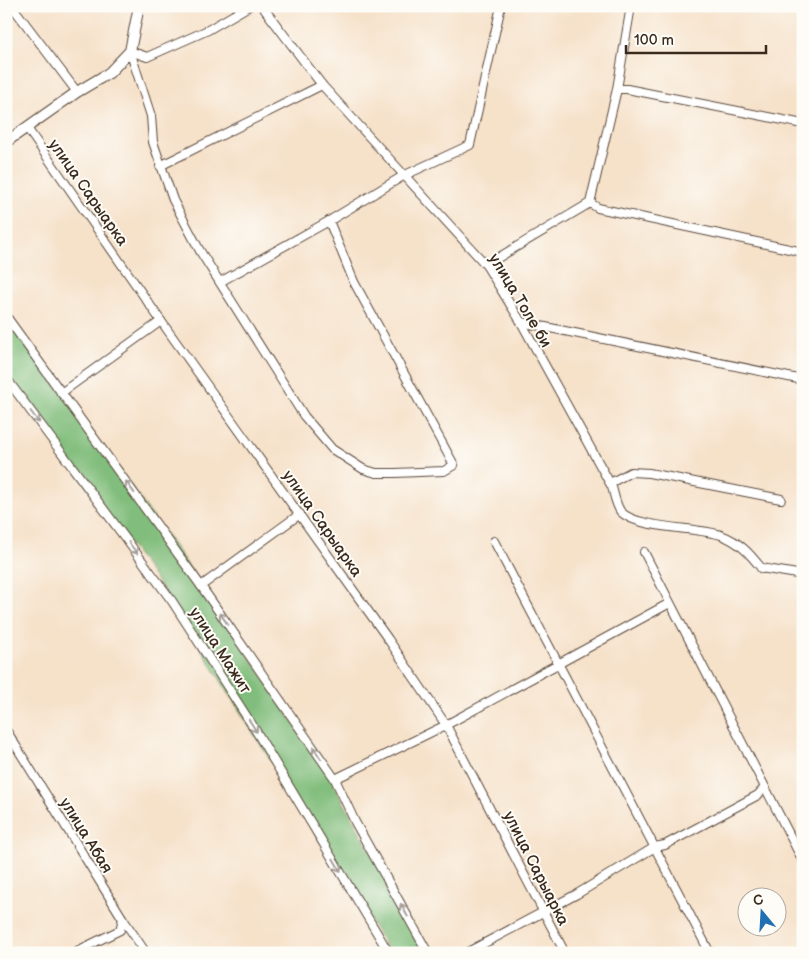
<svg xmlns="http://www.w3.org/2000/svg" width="809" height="959" font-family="'Balsamiq Sans',sans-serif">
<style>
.green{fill:#a2de91;stroke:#6e8458}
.forest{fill:#81bd7b;stroke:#5e744c}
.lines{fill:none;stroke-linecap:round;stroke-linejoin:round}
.minor-casing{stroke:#574538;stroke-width:10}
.tertiary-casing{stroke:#574538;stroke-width:12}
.minor{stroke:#fff;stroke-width:8}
.tertiary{stroke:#fff;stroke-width:10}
.oneway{stroke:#a79f9a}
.labels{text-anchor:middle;stroke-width:4;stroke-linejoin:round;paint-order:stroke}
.street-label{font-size:16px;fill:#3b2a1e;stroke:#fdfcf7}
</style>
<rect width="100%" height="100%" fill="#fdfcf7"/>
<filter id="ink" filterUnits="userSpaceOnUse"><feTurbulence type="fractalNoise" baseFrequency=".02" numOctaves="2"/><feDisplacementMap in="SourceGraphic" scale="10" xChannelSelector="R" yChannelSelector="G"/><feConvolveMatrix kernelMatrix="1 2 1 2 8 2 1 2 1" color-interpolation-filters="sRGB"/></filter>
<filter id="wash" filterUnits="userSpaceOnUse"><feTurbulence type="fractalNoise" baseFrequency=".0096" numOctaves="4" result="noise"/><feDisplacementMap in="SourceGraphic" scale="20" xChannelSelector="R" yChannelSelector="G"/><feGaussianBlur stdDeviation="1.12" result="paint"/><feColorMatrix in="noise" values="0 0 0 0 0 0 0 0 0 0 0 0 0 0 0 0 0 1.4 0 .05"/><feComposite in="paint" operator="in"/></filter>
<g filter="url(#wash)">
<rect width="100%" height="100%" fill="#f6e1c9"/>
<polygon class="green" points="101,947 124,947 132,953 89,953"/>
<polygon class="forest" points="6,313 202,585 331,779 426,953 390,953 172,602 6,376"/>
</g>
<g filter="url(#ink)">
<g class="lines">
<g class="minor-casing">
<g id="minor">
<polyline points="12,6 77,92"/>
<path d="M262,6l60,79 164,180 35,57 91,165c2,7 4,19 9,25 17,17 77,15 100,23 19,7 29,19 41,34"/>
<polyline points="130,51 151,116 153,142 173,200 200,251 304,416 332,449 363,469 376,473 395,473 444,471 454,465 354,282 329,221"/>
<polyline points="130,51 147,57 208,30 249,6"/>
<polyline points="617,89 627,89 803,124"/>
<polyline points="27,128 161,321 388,639 446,725 565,953"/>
<polyline points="160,166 322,85"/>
<polyline points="590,203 598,208 803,252"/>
<polyline points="486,265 590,203 617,89 631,6"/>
<polyline points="220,282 329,221 403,176 470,145 501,6"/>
<polyline points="6,316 201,586 335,779 355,822 428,953"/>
<polyline points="521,322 803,380"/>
<polyline points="6,378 172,601 256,731 389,953"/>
<polyline points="61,393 161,321"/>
<polyline points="610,483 631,472 649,473 781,499"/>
<polyline points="494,541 710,953"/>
<polyline points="644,552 803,861"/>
<polyline points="761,568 803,575"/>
<polyline points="201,586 300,514"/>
<polyline points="6,730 123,919 146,953"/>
<polyline points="335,779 446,725 668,604"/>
<polyline points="73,953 120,930 123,919"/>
<polyline points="466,953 577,894 655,847 665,845 758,795 764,788"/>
</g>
</g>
<g class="tertiary-casing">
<polyline id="tertiary" points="6,142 77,92 109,73 130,51 139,6"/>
</g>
<use href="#minor" class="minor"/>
<use href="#tertiary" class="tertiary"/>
</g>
<defs><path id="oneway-shaft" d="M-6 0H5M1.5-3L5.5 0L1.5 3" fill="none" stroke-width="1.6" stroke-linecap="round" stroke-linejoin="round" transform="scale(1.25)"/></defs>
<g class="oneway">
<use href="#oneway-shaft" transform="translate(35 417) rotate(53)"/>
<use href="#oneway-shaft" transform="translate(130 487) rotate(-126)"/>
<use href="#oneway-shaft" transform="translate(133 548) rotate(53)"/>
<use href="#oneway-shaft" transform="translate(224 619) rotate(-125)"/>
<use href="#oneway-shaft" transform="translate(253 726) rotate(57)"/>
<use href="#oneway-shaft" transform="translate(317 753) rotate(-124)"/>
<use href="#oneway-shaft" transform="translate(337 865) rotate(60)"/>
<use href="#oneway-shaft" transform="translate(404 910) rotate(-119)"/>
</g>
</g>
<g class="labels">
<g class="street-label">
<text transform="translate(89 192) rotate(55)" y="6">улица Сарыарка</text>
<text transform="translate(521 300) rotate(59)" y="6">улица Толе би</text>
<text transform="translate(323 523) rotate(55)" y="6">улица Сарыарка</text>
<text transform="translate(221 650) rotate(57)" y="6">улица Мажит</text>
<text transform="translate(87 835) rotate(58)" y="6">улица Абая</text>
<text transform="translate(537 868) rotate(63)" y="6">улица Сарыарка</text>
</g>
</g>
<rect width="809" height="959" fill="none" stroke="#fdfcf7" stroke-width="25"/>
<g transform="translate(762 912) rotate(342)"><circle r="24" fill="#fdfcf7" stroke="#afa8a0"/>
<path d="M0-4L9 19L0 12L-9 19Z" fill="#1f6fb2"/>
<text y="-8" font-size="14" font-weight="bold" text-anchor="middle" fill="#3b2a1e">С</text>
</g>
<path d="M626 45v8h140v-8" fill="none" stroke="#3b2a1e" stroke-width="2.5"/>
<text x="634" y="45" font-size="15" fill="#3b2a1e" stroke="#fdfcf7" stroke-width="4" paint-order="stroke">100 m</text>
</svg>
